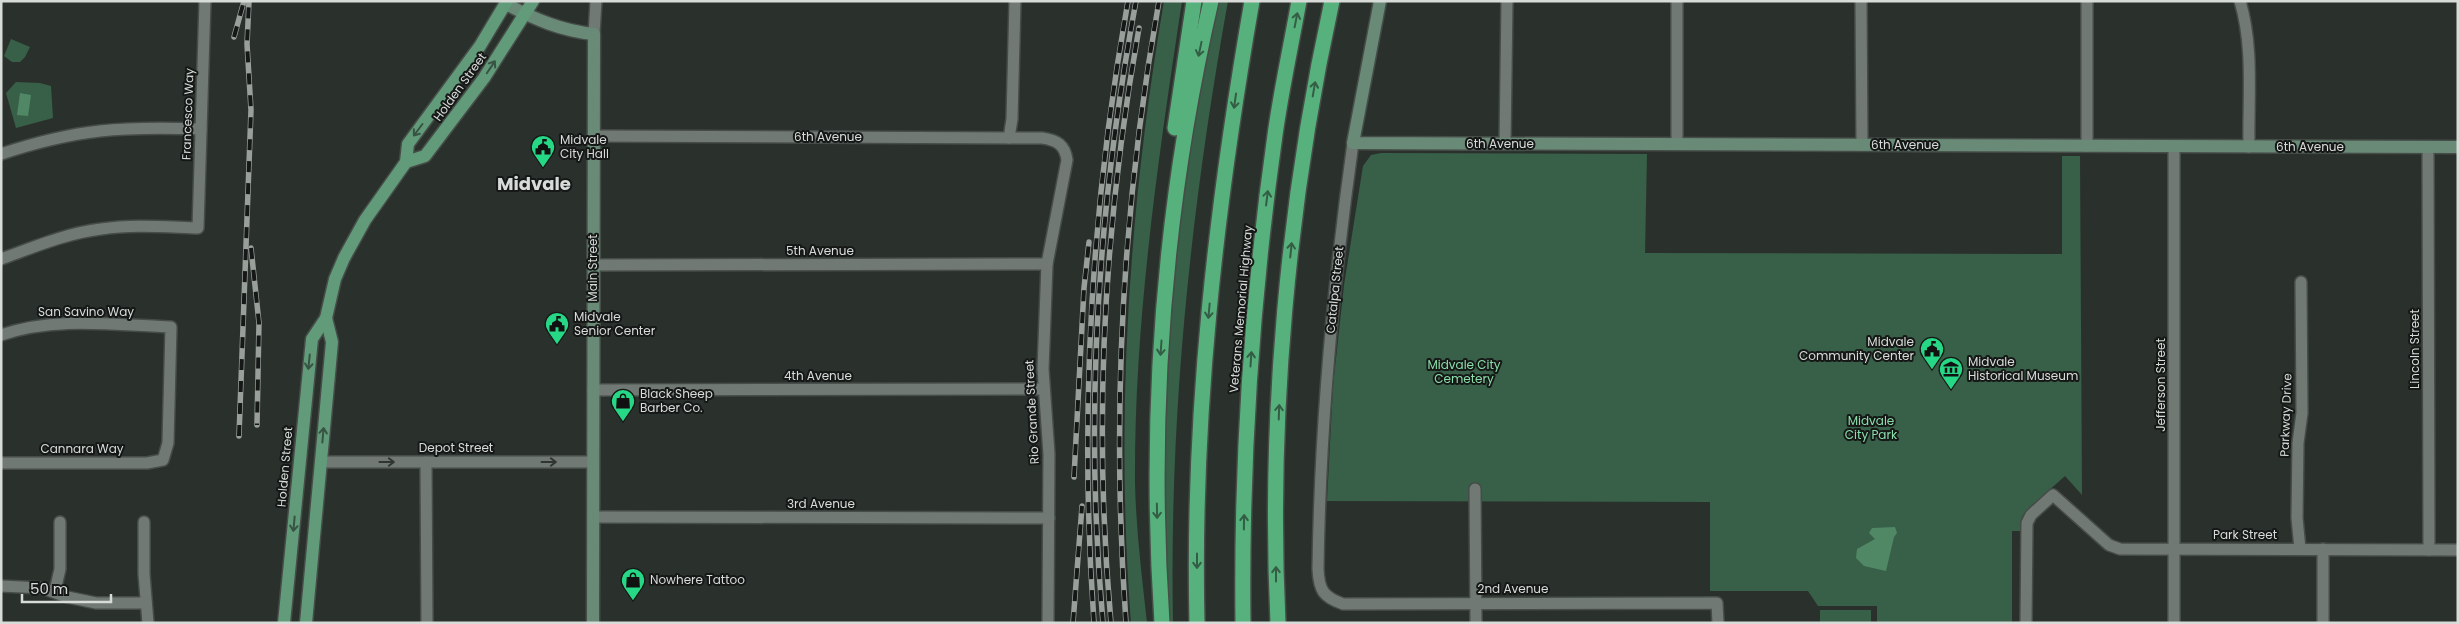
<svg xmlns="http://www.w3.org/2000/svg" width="2459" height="624" font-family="Poppins,sans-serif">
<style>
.green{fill:#385f47}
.water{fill:#508866}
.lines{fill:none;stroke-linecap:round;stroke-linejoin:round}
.street-casing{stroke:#464c48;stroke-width:14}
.secondary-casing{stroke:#464c48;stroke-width:15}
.primary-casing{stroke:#464c48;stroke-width:15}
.highway-casing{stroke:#464c48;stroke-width:18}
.street{stroke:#717974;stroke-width:11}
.secondary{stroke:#698a77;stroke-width:12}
.primary{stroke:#619b79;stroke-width:12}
.highway{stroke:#57b17d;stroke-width:15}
.rail-casing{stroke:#999f9b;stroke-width:5.5}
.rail{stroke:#151816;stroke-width:4;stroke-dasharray:11;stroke-linecap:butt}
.oneway{stroke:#335d44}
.oneway2{stroke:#375343}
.oneway3{stroke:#313532}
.labels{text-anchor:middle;stroke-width:4;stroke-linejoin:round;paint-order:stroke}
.street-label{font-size:12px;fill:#d7dcd9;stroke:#151816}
.poi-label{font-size:12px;fill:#d7dcd9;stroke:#151816;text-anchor:start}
.park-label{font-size:12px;fill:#8bdeab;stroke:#151816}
.district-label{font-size:18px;font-weight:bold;fill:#d7dcd9;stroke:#151816}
</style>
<rect width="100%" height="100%" fill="#2a312c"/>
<g class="green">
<path d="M1164,1h18c-24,159 -48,321 -47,482 1,47 7,94 12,140h-16c-16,-208 -2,-417 33,-622z"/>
<path d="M1217,1h11c-37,206 -59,413 -55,622h-4c-7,-120 -7,-240 5,-360 9,-88 25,-175 43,-262z"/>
<polygon points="11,39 30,47 25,57 20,62 12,62 4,56"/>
<polygon points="16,82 40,83 51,86 53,118 16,128 6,93"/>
<polygon points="1381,153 1647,154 1645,253 2062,254 2062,156 2080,156 2082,495 2065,476 2026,511 2022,517 2020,531 2012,531 2012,623 1877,623 1877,606 1818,606 1808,591 1710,591 1710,502 1327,501 1333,386 1344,285 1363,166 1371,155"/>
<rect x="1820" y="610" width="51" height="13"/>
</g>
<g class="water">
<polygon points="20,93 31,95 28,116 17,115"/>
<polygon points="1895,527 1897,533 1894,537 1886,571 1864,566 1856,558 1857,549 1875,539 1869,533 1872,528"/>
</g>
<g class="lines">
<g class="street-casing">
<g id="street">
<polyline points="1677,1 1677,144"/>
<polyline points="1861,1 1862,145"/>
<polyline points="2087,1 2087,146"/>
<path d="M2240,1c14,47 8,97 9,146"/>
<polyline points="594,34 596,1"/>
<path d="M593,136l449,2c15,2 23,7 25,22l-20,104 -4,105 6,85 -1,169"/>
<polyline points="1009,138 1012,119 1015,1"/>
<path d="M1353,143c-20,142 -33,283 -35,426 1,21 5,28 25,35l374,-1 1,20"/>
<polyline points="1505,144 1507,1"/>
<polyline points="2174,147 2174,623"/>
<polyline points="2428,147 2429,550"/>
<path d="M1,154c75,-25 122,-28 200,-25"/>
<path d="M1,259c33,-12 66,-26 100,-30 32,-5 65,-2 97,-1l7,-227"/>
<polyline points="593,265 1047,264"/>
<path d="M1,335c54,-19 114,-10 170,-8l-3,116 -5,17 -16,3h-146"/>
<polyline points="593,390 1042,389"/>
<polyline points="321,462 592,462"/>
<polyline points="426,462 427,623"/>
<polyline points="1475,489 1476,623"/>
<polyline points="593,517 1049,518"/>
<polyline points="144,522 144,574 148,623"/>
<polyline points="2300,549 2297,518 2298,443 2302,413 2301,282"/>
<polyline points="2323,549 2323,623"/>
<polyline points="1,586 42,588 67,597 96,603 146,603"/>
<polyline points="55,591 60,569 60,522"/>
<polyline points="2026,623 2027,523 2031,515 2053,495 2109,545 2120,549 2458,550"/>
</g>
</g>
<g class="secondary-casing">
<g id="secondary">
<polyline points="1380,1 1353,143 2458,147"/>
<path d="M506,4c28,15 56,27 88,30l-1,589"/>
</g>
</g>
<g class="primary-casing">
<g id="primary">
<polyline points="406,162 425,156 484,78 533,1"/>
<polyline points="284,623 312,339 326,318 335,279 344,258 365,220 406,162 408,144 480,46 507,1"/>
<polyline points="306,623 332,342 326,318"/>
</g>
</g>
<g class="highway-casing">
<g id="highway">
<polyline points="1175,128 1194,1"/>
<path d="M1162,623c-14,-209 2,-418 49,-622"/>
<path d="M1197,623c-5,-209 19,-416 55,-622"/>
<path d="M1243,623c-2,-163 9,-326 32,-488 6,-44 16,-89 24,-134"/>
<path d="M1278,623c-10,-205 10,-422 54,-622"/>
</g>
</g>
<use href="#street" class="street"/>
<use href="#secondary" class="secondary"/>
<use href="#primary" class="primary"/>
<use href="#highway" class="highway"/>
<g class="rail-casing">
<g id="rail">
<polyline points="234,37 244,1"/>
<polyline points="251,248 259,323 257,425"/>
<polyline points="239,436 251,110 247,44 249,1"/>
<polyline points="1074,477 1084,288 1089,242"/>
<polyline points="1073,623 1082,506"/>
<path d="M1094,623c-15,-209 -3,-416 34,-622"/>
<path d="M1103,623c-19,-207 -5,-418 33,-622"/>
<path d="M1111,623c-18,-198 -7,-400 28,-595"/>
<path d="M1126,623c-15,-209 -4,-415 33,-622"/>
</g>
</g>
<use href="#rail" class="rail"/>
</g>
<defs><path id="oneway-shaft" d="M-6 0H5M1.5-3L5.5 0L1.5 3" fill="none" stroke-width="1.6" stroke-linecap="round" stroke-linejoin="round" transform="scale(1.25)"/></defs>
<g class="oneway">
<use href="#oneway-shaft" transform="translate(1296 20) rotate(-79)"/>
<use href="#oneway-shaft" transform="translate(1200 49) rotate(102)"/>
<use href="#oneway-shaft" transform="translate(1314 89) rotate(-80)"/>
<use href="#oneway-shaft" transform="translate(1235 101) rotate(98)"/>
<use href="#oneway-shaft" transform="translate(1267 198) rotate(-83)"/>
<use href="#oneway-shaft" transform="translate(1291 250) rotate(-84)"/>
<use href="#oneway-shaft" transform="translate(1209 311) rotate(95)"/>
<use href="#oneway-shaft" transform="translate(1161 348) rotate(94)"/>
<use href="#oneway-shaft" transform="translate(1251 359) rotate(-86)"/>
<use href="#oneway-shaft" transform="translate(1279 412) rotate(-88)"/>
<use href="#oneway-shaft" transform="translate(1157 511) rotate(89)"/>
<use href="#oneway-shaft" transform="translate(1244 522) rotate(-89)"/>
<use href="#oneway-shaft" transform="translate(1197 561) rotate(90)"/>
<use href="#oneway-shaft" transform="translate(1276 574) rotate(-90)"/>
</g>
<g class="oneway2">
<use href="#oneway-shaft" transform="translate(491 67) rotate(-56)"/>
<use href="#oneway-shaft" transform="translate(418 130) rotate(127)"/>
<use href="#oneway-shaft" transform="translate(309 362) rotate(96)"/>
<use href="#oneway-shaft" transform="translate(323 435) rotate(-85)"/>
<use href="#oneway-shaft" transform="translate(294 524) rotate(95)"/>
</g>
<g class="oneway3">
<use href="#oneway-shaft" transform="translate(387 462)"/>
<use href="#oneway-shaft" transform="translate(549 462)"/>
</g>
<defs>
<g id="civic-pin" transform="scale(1.25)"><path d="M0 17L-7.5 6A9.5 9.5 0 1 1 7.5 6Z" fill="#26d886" stroke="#151816"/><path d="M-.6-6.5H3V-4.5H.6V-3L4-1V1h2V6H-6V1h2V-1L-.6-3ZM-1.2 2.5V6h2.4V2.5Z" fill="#111"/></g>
<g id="museum-pin" transform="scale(1.25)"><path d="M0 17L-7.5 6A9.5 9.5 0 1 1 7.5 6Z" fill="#26d886" stroke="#151816"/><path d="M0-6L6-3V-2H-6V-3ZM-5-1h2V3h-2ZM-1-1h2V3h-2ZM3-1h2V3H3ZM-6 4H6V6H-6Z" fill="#111"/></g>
<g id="shop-pin" transform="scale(1.25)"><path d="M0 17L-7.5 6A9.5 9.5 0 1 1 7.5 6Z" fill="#26d886" stroke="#151816"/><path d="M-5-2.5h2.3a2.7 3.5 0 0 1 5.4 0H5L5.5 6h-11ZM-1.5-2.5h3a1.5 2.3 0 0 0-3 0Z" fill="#111"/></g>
</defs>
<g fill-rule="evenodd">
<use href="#civic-pin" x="543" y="147"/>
<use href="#civic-pin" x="557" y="324"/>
<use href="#civic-pin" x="1932" y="349"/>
<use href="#museum-pin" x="1951" y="369"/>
<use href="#shop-pin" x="623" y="401"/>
<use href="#shop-pin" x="633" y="580"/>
</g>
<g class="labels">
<g class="street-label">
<text transform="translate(460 87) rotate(-54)" y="4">Holden Street</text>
<text transform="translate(188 114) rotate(-88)" y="4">Francesco Way</text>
<text x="828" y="141">6th Avenue</text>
<text x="1500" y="148">6th Avenue</text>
<text x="1905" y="149">6th Avenue</text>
<text x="2310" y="151">6th Avenue</text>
<text x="820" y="255">5th Avenue</text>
<text transform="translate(593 268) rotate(-90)" y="4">Main Street</text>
<text transform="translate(1335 290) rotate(-84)" y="4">Catalpa Street</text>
<text transform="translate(1241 309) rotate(-85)" y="4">Veterans Memorial Highway</text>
<text x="86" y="316">San Savino Way</text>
<text transform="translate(2415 349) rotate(-90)" y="4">Lincoln Street</text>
<text x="818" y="380">4th Avenue</text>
<text transform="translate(2161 385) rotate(-90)" y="4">Jefferson Street</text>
<text transform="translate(1032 412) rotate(-93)" y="4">Rio Grande Street</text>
<text transform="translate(2286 415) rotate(-88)" y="4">Parkway Drive</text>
<text x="456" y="452">Depot Street</text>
<text x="82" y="453">Cannara Way</text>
<text transform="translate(285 467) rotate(-85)" y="4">Holden Street</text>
<text x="821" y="508">3rd Avenue</text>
<text x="2245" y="539">Park Street</text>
<text x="1513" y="593">2nd Avenue</text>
</g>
<g class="poi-label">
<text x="560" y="144">Midvale<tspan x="560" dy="14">City Hall</tspan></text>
<text x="574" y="321">Midvale<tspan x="574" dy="14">Senior Center</tspan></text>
<text x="1914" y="346" text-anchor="end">Midvale<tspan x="1914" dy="14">Community Center</tspan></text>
<text x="1968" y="366">Midvale<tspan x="1968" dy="14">Historical Museum</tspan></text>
<text x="640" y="398">Black Sheep<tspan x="640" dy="14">Barber Co.</tspan></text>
<text x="650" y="584">Nowhere Tattoo</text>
</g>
<g class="park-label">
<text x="1464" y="369">Midvale City<tspan x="1464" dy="14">Cemetery</tspan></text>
<text x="1871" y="425">Midvale<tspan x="1871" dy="14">City Park</tspan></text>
</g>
<g class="district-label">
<text x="534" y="190">Midvale</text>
</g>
</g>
<rect width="2459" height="624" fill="none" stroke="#d7dcd9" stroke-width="5"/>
<path d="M22 594v8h89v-8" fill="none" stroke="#d7dcd9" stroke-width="2.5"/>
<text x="30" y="594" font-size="15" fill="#d7dcd9" stroke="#151816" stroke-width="4" paint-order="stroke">50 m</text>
</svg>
